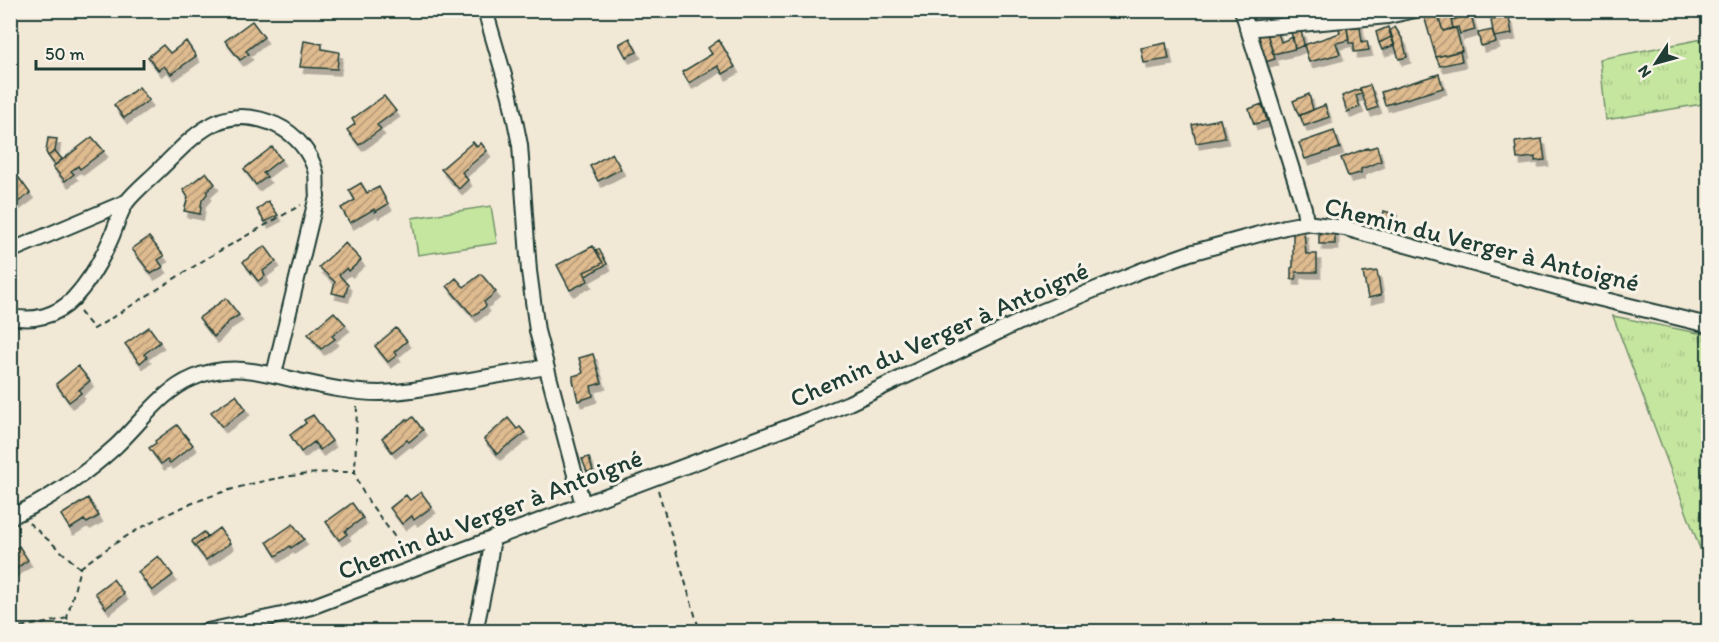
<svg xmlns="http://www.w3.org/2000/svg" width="1719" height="642" font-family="Itim,sans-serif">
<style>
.grass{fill:url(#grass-tufts);stroke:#72926a;stroke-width:1.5}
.pitch{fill:#c5e69f;stroke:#72926a;stroke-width:1.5}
.building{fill:url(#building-hatch);stroke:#1f3d34;stroke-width:1.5;filter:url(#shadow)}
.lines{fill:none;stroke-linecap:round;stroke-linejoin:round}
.minor-casing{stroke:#1f3d34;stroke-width:18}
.path{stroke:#1f3d34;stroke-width:2;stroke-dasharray:6 4.5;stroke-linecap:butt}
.minor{stroke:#f7f3e8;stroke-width:14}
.labels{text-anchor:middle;stroke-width:6;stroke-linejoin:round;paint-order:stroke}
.street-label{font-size:26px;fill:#1f3d34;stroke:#f7f3e8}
</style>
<defs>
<pattern id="grass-tufts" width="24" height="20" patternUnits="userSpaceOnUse" patternTransform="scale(1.5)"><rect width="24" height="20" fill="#c5e69f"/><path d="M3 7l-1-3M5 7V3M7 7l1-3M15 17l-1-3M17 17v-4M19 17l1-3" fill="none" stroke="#a9c68a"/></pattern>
<pattern id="building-hatch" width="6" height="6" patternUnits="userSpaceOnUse" patternTransform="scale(1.5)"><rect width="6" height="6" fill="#dfbb90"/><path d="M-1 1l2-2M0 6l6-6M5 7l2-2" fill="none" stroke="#b49976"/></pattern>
<filter id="shadow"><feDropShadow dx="3.5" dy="6" stdDeviation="0" flood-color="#0004"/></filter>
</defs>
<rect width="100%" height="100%" fill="#f2e8d6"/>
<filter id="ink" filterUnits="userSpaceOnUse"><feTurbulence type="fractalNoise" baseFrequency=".0167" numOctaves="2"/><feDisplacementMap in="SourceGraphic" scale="12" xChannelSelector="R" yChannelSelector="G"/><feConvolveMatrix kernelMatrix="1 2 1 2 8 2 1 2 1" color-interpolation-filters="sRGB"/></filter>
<g filter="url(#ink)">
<path class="grass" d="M1708 38V103L1606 120 1600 59Z
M1613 316 1708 335V570Z"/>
<path class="pitch" d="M491 206 497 243 418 255 412 218Z"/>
<path class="building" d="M1442 10H1449L1453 28 1443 31 1437 12Z
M1437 12 1443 31 1456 28 1462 51 1436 57 1424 16Z
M1471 15 1475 30 1460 34 1458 27 1453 28 1451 20Z
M1509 17 1512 34 1494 37 1491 20Z
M252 21 264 37 246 51 249 54 240 60 225 41Z
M1346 21 1349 40 1336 43 1340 54 1309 62 1304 45 1340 33 1338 23Z
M1346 21H1359L1362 42 1367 41 1369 50 1354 52V43H1349Z
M1388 27 1391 37 1379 43 1376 32Z
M1395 27 1403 40 1407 57 1399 59 1390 30Z
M1277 30 1281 42 1293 37 1295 49 1273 54 1267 33Z
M1301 30 1304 45 1295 49 1291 32Z
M1492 30 1496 42 1481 46 1478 33Z
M1267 33 1275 59 1265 62 1256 35Z
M1391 37 1394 45 1382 50 1379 43Z
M630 38 637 52 626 57 619 44Z
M719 40 735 67 723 74 718 66 689 83 682 72 712 54 708 48Z
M186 41 196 56 171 74 164 66 158 70 148 57 163 45 170 53Z
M304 41 322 44V49L339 52 337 69 300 67Z
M1166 43 1169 59 1144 63 1141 48Z
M1460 51 1462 61 1440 66 1436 57Z
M1439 74 1443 88 1385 105 1381 92Z
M1370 85 1378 107 1368 111 1360 88Z
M139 87 149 100 124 118 114 105Z
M1360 89 1362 94 1356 96 1360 107 1347 112 1342 96Z
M1309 94 1313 110 1299 116 1293 101Z
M384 96 396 111 377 125 381 129 359 145 347 130 355 124 352 119Z
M1262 104 1267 121 1254 124 1249 109Z
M1325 105 1329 117 1304 126 1300 115Z
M1220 119 1225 138 1196 143 1192 125Z
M1334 131 1340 148 1305 159 1299 143Z
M92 137 104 151 80 169 78 166 71 171 74 174 65 181 53 167Z
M48 138 57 139 55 151 48 156 46 152Z
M1542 139 1545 160 1535 161V157L1517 159 1515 142Z
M473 142 477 147 481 143 487 151 462 172 468 180 459 189 441 169Z
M1377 146 1381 161 1361 169V173L1348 176 1341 158 1367 148V149Z
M272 147 281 159 263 173 267 177 256 185 244 169Z
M55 151 62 159 55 165 48 156Z
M612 153 621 169 598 181 590 166Z
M206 172 215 184 207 191V194L202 200 200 214 184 211 188 197 183 190Z
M19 178 30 193 10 208V185Z
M361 183 367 193 379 187 388 204 375 212 374 209 350 223 341 208 355 200 349 190Z
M268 201 278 215 265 222 257 210Z
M1384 211 1397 215 1394 228 1381 225Z
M1293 230 1304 231 1306 254H1317V272H1296V279H1291V268L1293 267Z
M1319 230 1335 232V244H1319Z
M149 237 164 256 158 260 163 267 151 274 132 249Z
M345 243 361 260 349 271 347 268 339 275 348 285 345 296 332 293 335 282 319 267Z
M265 246 276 261 263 271 265 276 258 281 243 262Z
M593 246 603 263 584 272 588 281 570 290 557 265Z
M599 249 607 264 586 276 584 272 603 263 596 250Z
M1377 271 1381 295 1368 298 1363 273Z
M481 274 496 292 484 302 486 306 473 316 447 286 456 278 464 287Z
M226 298 239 315 228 322 214 337 199 318Z
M334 312 346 325 332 336 335 339 321 349 308 334Z
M149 327 160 342 144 354 147 357 140 363 125 344Z
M396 328 407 341 394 352 397 355 388 362 375 346Z
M593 354 602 383 591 386 593 396 578 401 573 380V376L583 373 579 358Z
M78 366 90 381 79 390 81 393 69 402 56 384Z
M236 395 246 409 222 427 211 412Z
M313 415 332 441 320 450 314 442 301 452 290 435 306 423 304 420Z
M413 417 423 430 409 442 407 440 392 452 382 438 407 419 408 421Z
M508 418 517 429 520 427 525 433 510 445 509 444 497 454 484 439Z
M177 425 193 445 170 463 167 460 161 464 149 448 156 443 155 441Z
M589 457 593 471 587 472 582 459Z
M421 492 432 507 414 520 412 516 402 524 390 508 406 495 410 500Z
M88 498 99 516 87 523 84 520 70 529 61 515Z
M352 503 363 518 345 531 347 534 339 540 326 522Z
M293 524 304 539 291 548 290 546 276 556 267 542Z
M219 528 230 543 206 560 195 546Z
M204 532 208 537 195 546 192 542 193 540Z
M10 544 15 549 19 546 28 560 10 573Z
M158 556 173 575 152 591 138 572Z
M113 579 124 594 106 608 95 593Z"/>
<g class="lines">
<defs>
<path id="minor" d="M485 10 510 96 520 145 529 271 537 331 583 505
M1242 10 1304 208 1306 223
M1247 29 1388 16 1415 10
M10 251 126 202
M10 316C32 323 58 315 73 299 89 282 103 257 112 236 116 226 120 212 126 203 134 192 149 180 159 170 195 135 221 101 276 125 296 134 311 153 316 173 317 180 316 189 317 196L274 374
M10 517C49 500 84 475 115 447 140 424 161 391 193 378 229 362 263 372 299 381 326 387 352 393 380 393 404 392 428 388 452 383 483 378 514 373 546 367
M203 632 282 615 311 607 810 419 849 403 1038 313 1140 271 1190 253 1285 227 1306 223 1345 228 1585 295 1708 325
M475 632 486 580 493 538"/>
</defs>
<use href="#minor" class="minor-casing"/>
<path class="path" d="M80 312 94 329 209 257 301 205
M357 406 355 472 360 487 369 502 408 555
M658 490 700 632
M29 523 80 568 67 618 76 632
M80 568C158 508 255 470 355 472
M10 628 46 623 67 618"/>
<use href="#minor" class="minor"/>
</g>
</g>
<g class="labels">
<g class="street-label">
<text transform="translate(1482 244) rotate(14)" y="9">Chemin du Verger à Antoigné</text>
<text transform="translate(939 334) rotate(-24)" y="9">Chemin du Verger à Antoigné</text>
<text transform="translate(490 514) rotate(-21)" y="9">Chemin du Verger à Antoigné</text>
</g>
</g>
<rect width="1719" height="642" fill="none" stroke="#f7f3e8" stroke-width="36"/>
<rect x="18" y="18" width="1683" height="606" fill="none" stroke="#1f3d34" stroke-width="2" filter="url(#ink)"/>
<g transform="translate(1656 63) rotate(234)" stroke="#f7f3e8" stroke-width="4.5" paint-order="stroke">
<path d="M0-4.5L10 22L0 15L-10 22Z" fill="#1f3d34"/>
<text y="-9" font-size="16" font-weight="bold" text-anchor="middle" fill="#1f3d34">N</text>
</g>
<path d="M36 60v9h108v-9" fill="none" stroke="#1f3d34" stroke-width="3"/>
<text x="45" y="60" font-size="18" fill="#1f3d34" stroke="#f7f3e8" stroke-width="4.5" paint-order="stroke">50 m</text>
</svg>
